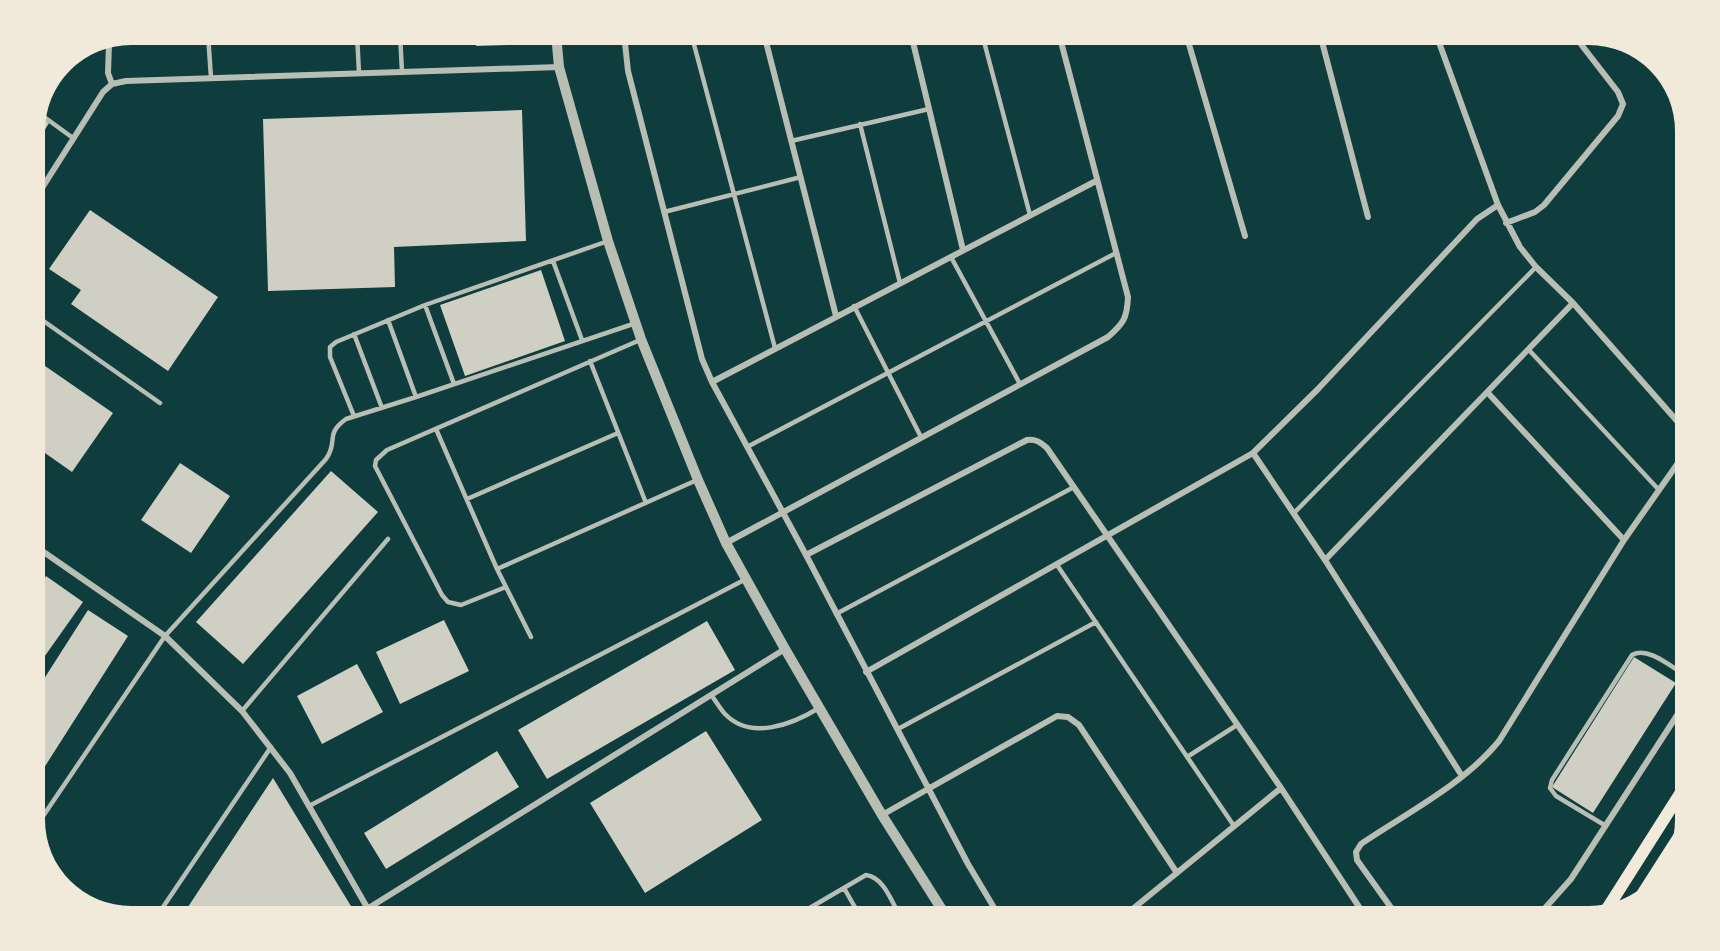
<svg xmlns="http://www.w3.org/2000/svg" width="1720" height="951" font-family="'Fira Sans',sans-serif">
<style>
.building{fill:#cfcfc3}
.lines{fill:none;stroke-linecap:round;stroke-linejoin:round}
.service{stroke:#b8beb3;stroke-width:4.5}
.minor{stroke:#b8beb3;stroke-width:6}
.tertiary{stroke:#b8beb3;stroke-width:10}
.secondary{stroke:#f1e9da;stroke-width:12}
</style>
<rect width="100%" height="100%" fill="#0f3d3e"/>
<path class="building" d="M212 34H259V40L212 42Z
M476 34H508V45L476 46Z
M522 110 526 241 394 247 395 287 268 291 263 119Z
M39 116 49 123 35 146V125Z
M90 210 218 297 168 371 71 304 81 290 49 269Z
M541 270 565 341 465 376 440 305Z
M35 359 113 413 72 472 35 446Z
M180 463 230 496 191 553 141 520Z
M331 471 378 512 243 664 196 622Z
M46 576 83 602 35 670V592Z
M88 610 128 636 35 782V693Z
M444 620 469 671 400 704 376 652Z
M707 621 735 670 547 779 518 730Z
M1634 657 1676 683 1593 813 1552 787Z
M357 664 383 712 322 744 297 696Z
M706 731 762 820 645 893 590 803Z
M497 751 519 787 386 869 364 833Z
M273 778 357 916H182Z"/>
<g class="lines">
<path class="service" d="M208 34 211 78
M357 34 359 73
M400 34 402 72
M982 34 1030 215
M692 37 775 348
M40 114 73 138
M860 124 900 283
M791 141 929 109
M664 212 801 177
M951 257 1020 384
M553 261 582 340
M425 305 454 384
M854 306 921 437
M35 315 160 403
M388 320 416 397
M354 334 382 408
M1529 350 1659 490
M590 361 646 503
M354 416 330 357V347L336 342 425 305 608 241
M436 429 497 569 531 637
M747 447 1116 253
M467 499 618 433
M1294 513 1536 267
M1057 565 1234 826
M497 569 697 480
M506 587 461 605 448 602 442 595 375 466 376 460 387 450 640 340
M836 614 1074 487
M711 695C716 701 720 709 725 714 751 741 793 724 819 708
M242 711 388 539
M898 729 1096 622
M1187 757 1237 725
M309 806 746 579
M1606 826 1556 796 1550 788 1552 780 1632 655C1648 646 1671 667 1685 675
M35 828 165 636 326 459C339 441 324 435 346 419L416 397 636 323
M844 888 860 916
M157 916 271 747
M796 916 866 875C884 877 892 903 900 916"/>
<path class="minor" d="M624 34 628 71 702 359 712 382 806 555 968 864 999 916
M764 34 836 316
M911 34 963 250
M1186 34 1245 236
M1320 34 1368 217
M1436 34 1498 205 1520 247 1536 267 1573 303 1685 430
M625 40 735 34
M109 44 108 73 112 84
M35 199 103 92 112 84 126 81 559 67
M1506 223 1535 212 1544 205 1618 116 1623 104 1618 92 1573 34
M712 382 1096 181
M1624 540 1685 453
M726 543 1108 337C1124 323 1127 318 1128 297L1059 34
M35 546 165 636 242 711 290 773 372 916
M806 555 1027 440C1036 439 1040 442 1047 448L1281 788 1365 916
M1325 560 1573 303
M866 672 1253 453
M1462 776 1325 560 1253 453 1318 389 1477 219 1498 205
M882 815 1057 716 1068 717 1079 725 1177 873
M367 909 785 649
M1124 916 1281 788
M1397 916 1357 860 1356 852 1361 844C1407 813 1464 784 1499 741L1624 540 1488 393
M1538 916 1571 879 1685 703"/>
<path class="tertiary" d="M556 34 559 67 608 241 641 339 698 480 726 543 785 649 882 815 946 916"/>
<path class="secondary" d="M1636 904 1682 832
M1605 912 1685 786"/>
</g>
<path d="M0 0H1720V951H0ZM131 45H1589A86 86 0 0 1 1675 131V820A86 86 0 0 1 1589 906H131A86 86 0 0 1 45 820V131A86 86 0 0 1 131 45Z" fill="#f1e9da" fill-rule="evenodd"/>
</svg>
